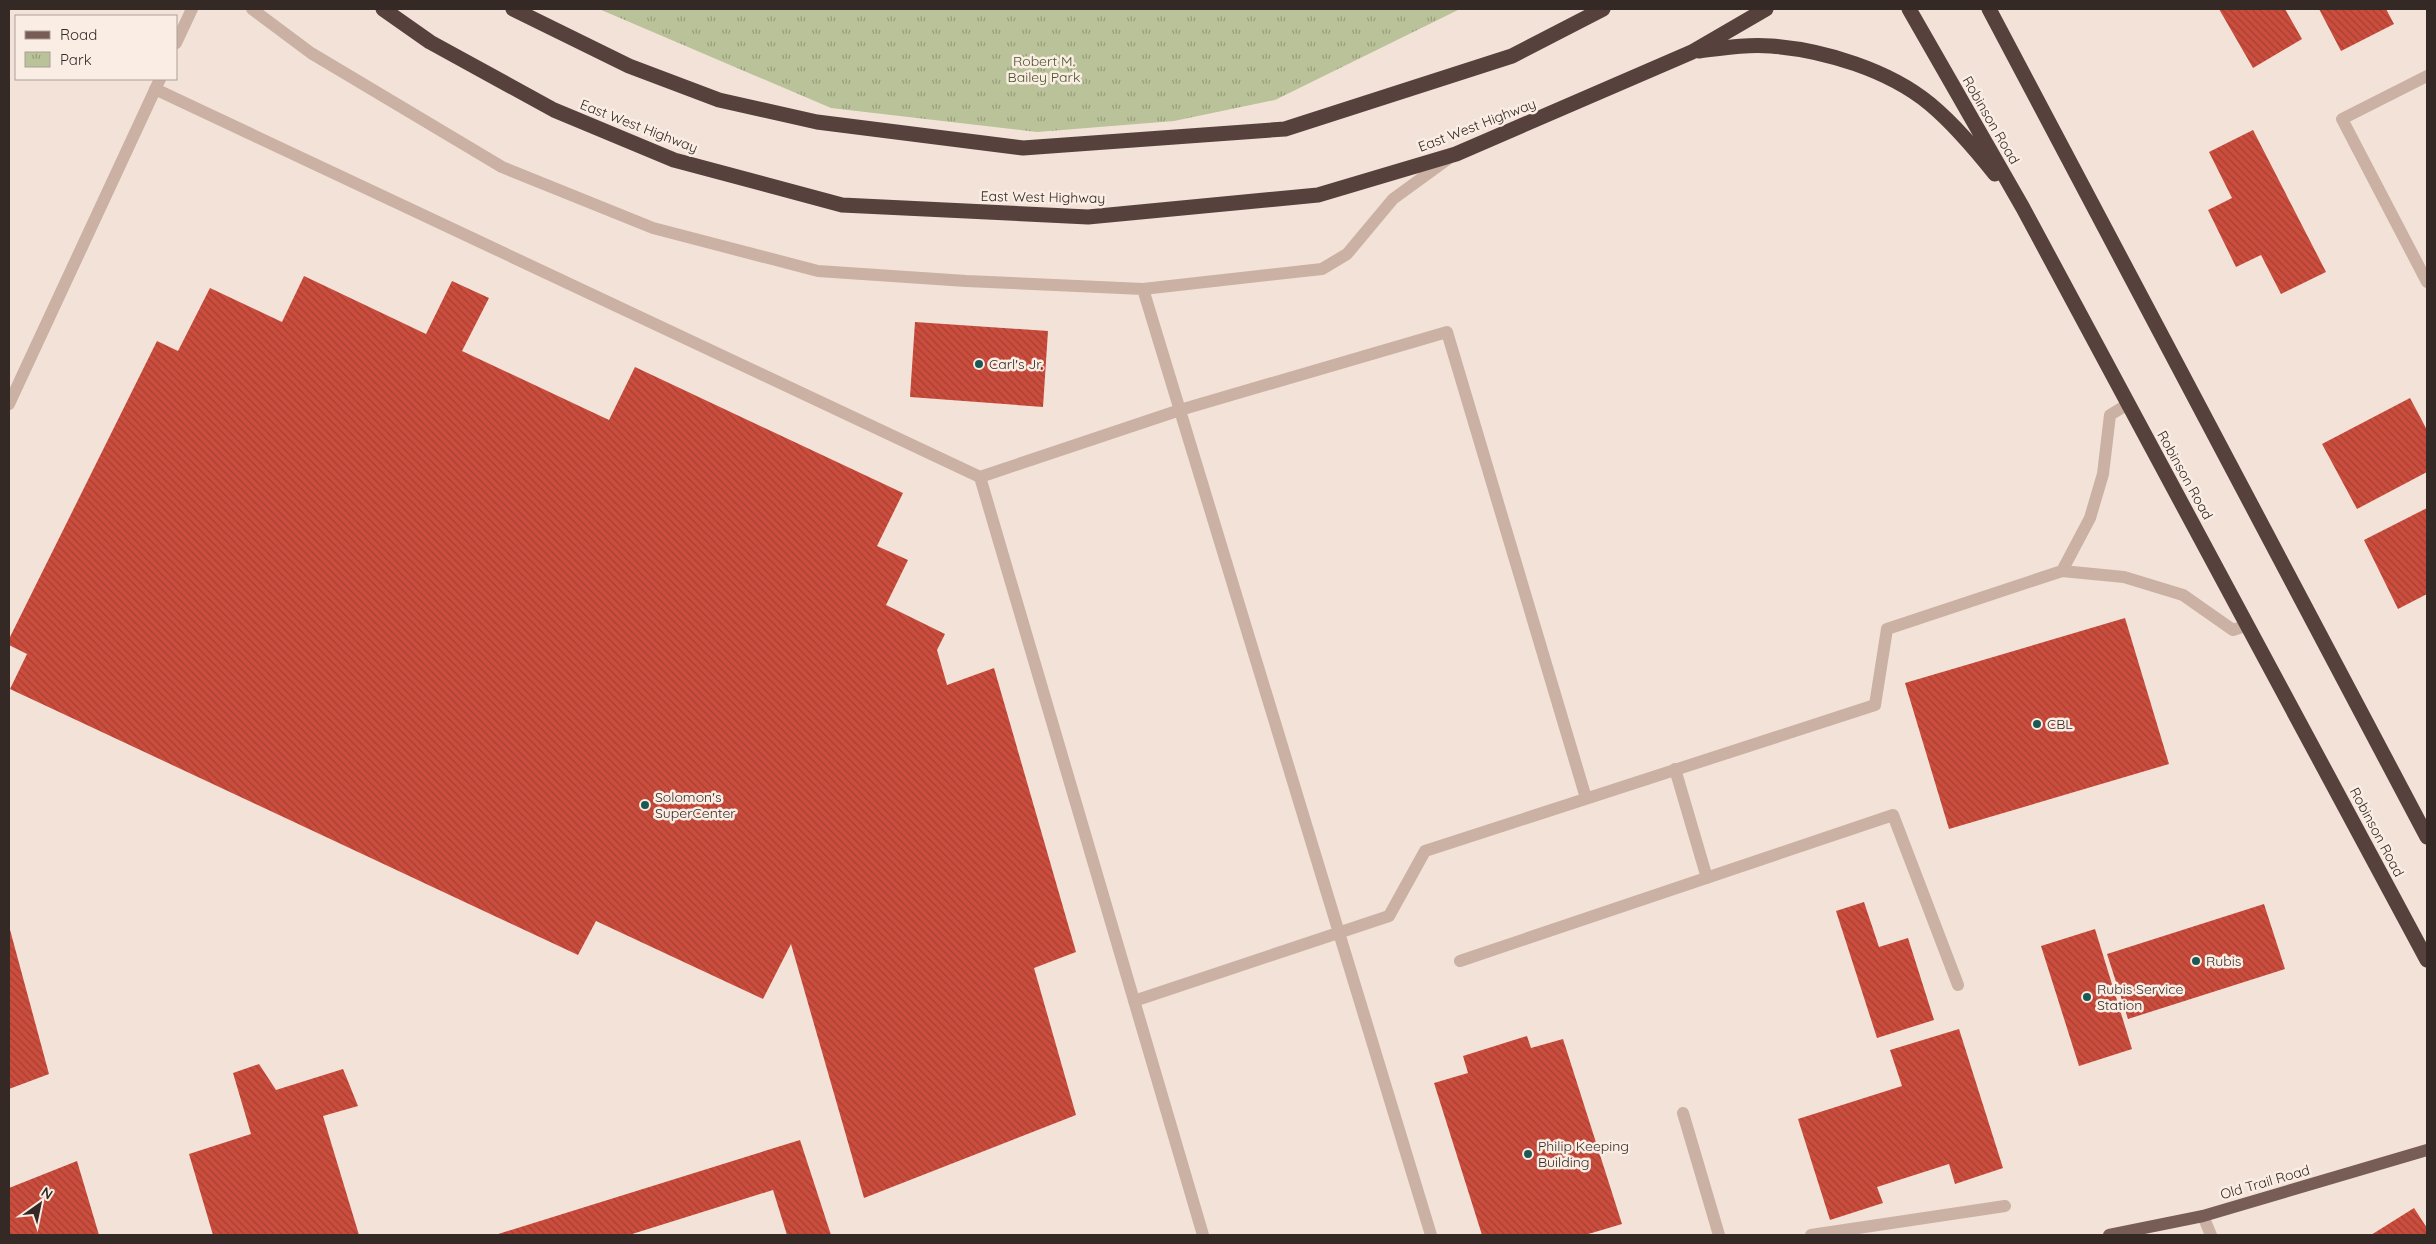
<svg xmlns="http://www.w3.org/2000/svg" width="2436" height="1244" font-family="Quicksand,sans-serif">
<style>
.park{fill:url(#park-tufts)}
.building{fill:url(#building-back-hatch)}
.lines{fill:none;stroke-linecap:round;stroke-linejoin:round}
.minor{stroke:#cbb0a4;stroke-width:12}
.major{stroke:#785d56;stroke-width:12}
.highway{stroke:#57413c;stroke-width:15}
.poi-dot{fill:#1a5955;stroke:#faede4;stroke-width:2}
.labels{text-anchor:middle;stroke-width:5;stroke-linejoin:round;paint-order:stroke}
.park-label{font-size:14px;fill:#4a5529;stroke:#faede4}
.street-label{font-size:14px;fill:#352926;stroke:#faede4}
.poi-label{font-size:14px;fill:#352926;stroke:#faede4;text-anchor:start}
</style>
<defs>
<pattern id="park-tufts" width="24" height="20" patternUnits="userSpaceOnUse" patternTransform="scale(1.25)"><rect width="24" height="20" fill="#b9c298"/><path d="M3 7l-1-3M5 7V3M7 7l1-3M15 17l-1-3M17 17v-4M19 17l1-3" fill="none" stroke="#979e7c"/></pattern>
<pattern id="building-back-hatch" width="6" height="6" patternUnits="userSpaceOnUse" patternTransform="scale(1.25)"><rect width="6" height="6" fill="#cb4d3d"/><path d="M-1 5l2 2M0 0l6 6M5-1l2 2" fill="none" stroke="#a64033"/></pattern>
</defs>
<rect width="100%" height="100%" fill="#f2e2d8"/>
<path class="park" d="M599 9H1460L1275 100 1174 121 1037 132 831 108Z"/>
<path class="building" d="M2219 9H2285L2302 39 2253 68Z
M2319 9H2386L2394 24 2341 51Z
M2253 130 2326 272 2281 294 2261 255 2236 267 2208 210 2232 198 2209 152Z
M304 276 426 334 452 281 489 298 462 351 609 420 635 367 903 493 877 546 908 560 886 605 945 634 937 650 947 685 994 668 1076 952 1034 968 1076 1115 864 1198 791 944 763 999 596 921 578 955 10 689 27 654 9 645V639L157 341 178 351 210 288 282 322Z
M915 322 1048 331 1043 407 910 397Z
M2410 398 2427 430V472L2357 509 2322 444Z
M2427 508V594L2398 609 2364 540Z
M2125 618 2169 764 1949 829 1905 683Z
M1864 902 1879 947 1908 938 1934 1020 1877 1038 1836 911Z
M2264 904 2285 969 2128 1019 2107 954Z
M9 926 49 1074 9 1089Z
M2095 929 2132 1049 2079 1066 2041 946Z
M1959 1029 2003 1168 1955 1184 1949 1164 1877 1187 1883 1203 1830 1220 1798 1119 1902 1086 1890 1050Z
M1527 1036 1531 1048 1563 1039 1622 1224 1585 1235H1482L1434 1083 1468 1073 1463 1056Z
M259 1064 276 1090 343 1069 358 1106 323 1116 359 1235H213L189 1154 251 1134 233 1073Z
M800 1140 831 1235H787L773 1190 629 1235H495Z
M77 1161 99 1235H9V1188Z
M2414 1208 2427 1228V1235H2371Z"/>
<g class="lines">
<path class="minor" d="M252 9 311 53 502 167 653 228 818 271 966 281 1143 289 1322 269 1347 254 1393 199 1448 159
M176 43 192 9
M2427 76 2342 119 2427 282
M155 89 980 477 1180 410 1447 332 1586 798
M1143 289 1431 1235
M9 404 160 79
M980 477 1203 1235
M2062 571 2090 518 2103 474 2110 415 2128 404
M1675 769 1707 878
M1460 961 1893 815 1958 985
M1134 1001 1389 916 1425 851 1875 705 1887 629 2062 571 2124 577 2183 595 2233 630 2248 625
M1683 1113 1719 1235
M2203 1216 2211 1235
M1811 1235 2005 1206"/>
<path class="major" d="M2109 1235 2203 1216 2427 1150"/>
<path class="highway" d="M383 9 430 42 554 110 674 160 842 205 1088 217 1318 195 1456 154 1692 52 1766 9
M513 9 629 66 719 100 817 122 1023 148 1285 129 1512 56 1603 9
M1909 9 2023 208 2427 960
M1989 9 2427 837
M1699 51C1723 48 1747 44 1771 46 1824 50 1889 70 1930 104 1955 125 1975 149 1995 174"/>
</g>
<g class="poi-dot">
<circle cx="979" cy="364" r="5"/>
<circle cx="2037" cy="724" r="5"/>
<circle cx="645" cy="805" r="5"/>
<circle cx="2196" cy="961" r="5"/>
<circle cx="2087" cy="997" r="5"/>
<circle cx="1528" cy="1154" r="5"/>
</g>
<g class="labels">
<g class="park-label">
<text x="1044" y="66">Robert M.<tspan x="1044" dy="16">Bailey Park</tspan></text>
</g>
<g class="street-label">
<text transform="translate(1991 120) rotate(60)" y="5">Robinson Road</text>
<text transform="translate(1477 125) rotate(-21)" y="5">East West Highway</text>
<text transform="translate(639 126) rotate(21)" y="5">East West Highway</text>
<text transform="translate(1043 197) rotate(1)" y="5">East West Highway</text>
<text transform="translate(2185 475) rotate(61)" y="5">Robinson Road</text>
<text transform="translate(2377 832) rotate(62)" y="5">Robinson Road</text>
<text transform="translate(2265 1182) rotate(-16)" y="5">Old Trail Road</text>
</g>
<g class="poi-label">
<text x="989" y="369">Carl's Jr.</text>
<text x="2047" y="729">CBL</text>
<text x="655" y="802">Solomon's<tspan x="655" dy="16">SuperCenter</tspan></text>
<text x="2206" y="966">Rubis</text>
<text x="2097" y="994">Rubis Service<tspan x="2097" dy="16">Station</tspan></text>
<text x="1538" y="1151">Philip Keeping<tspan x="1538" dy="16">Building</tspan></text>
</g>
</g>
<rect width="2436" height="1244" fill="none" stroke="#352926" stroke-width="20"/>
<rect x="15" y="15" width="162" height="65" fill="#faede4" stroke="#ab9f98"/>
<rect x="25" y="31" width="25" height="8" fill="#785d56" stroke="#ab9f98"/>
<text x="60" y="40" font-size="15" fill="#352926">Road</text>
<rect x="25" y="52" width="25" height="15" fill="url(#park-tufts)" stroke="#ab9f98"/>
<text x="60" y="65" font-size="15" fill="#352926">Park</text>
<g transform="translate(40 1204) rotate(33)" stroke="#faede4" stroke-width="4" paint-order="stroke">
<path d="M0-4L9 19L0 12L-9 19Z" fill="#352926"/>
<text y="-8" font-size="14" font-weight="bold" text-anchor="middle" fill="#352926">N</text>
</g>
</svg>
